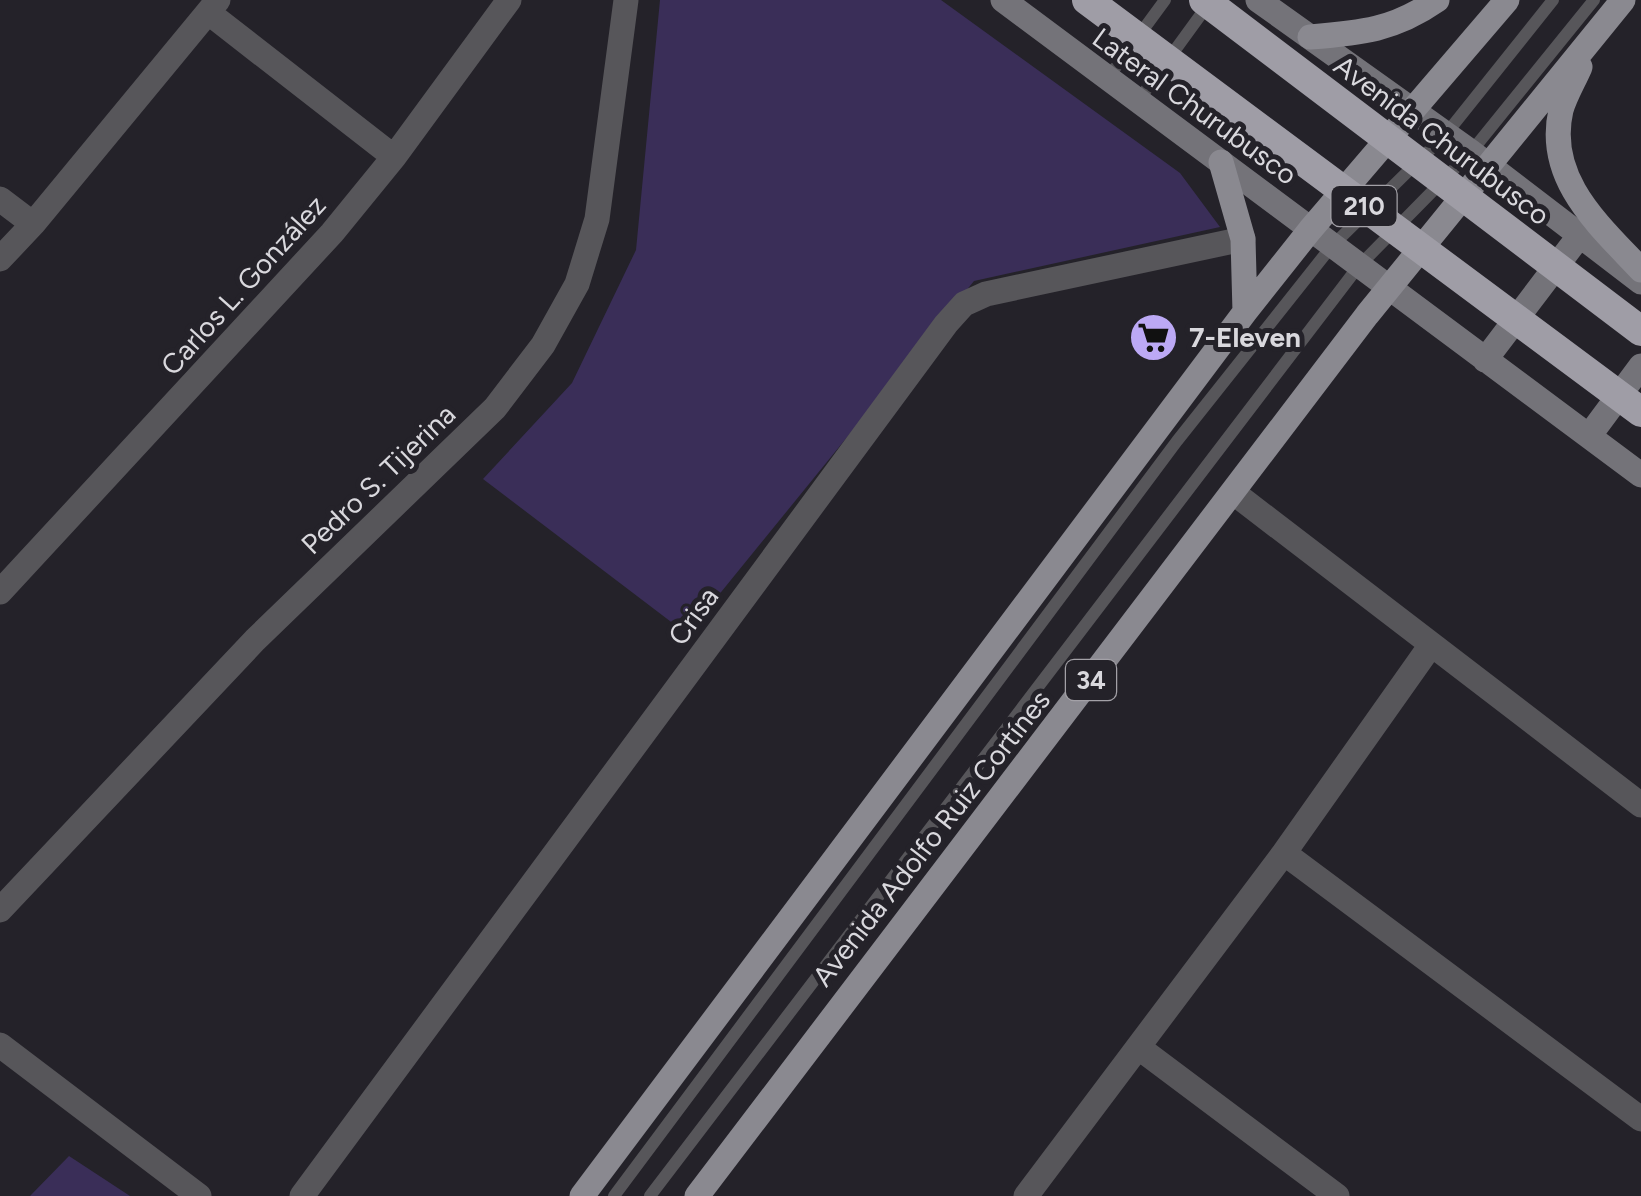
<svg xmlns="http://www.w3.org/2000/svg" width="1641" height="1196" font-family="Figtree,sans-serif">
<style>
.green{fill:#3a2e58}
.lines{fill:none;stroke-linecap:round;stroke-linejoin:round}
.lane{stroke:#57565a;stroke-width:12}
.street{stroke:#57565a;stroke-width:25}
.secondary{stroke:#747379;stroke-width:25}
.primary{stroke:#8a8990;stroke-width:25}
.highway{stroke:#9f9da6;stroke-width:30}
.labels{text-anchor:middle;stroke-width:10;stroke-linejoin:round;paint-order:stroke}
.shield{fill:#242229;stroke:#a3a1a7;stroke-width:2.5}
.shield-label{font-size:25px;font-weight:bold;fill:#d9d8dd}
.street-label{font-size:28px;fill:#d9d8dd;stroke:#242229}
.poi-label{font-size:28px;font-weight:bold;fill:#d9d8dd;stroke:#242229;text-anchor:start}
</style>
<rect width="100%" height="100%" fill="#242229"/>
<path class="green" d="M660 0H941L1180 173 1220 227 974 281 687 634 483 479 572 383 636 250Z
M69 1156 130 1196H30Z"/>
<g class="lines">
<path class="lane" d="M1107 79 1165 0
M1138 101 1210 2
M614 1196 1177 441 1331 247 1446 134 1553 0
M650 1196 1358 267 1471 152 1594 0"/>
<path class="street" d="M209 13 394 157
M0 199 33 224
M0 259 33 224 218 0
M1234 493 1641 805
M0 592 332 233 394 157 509 0
M1284 853 1641 1119
M0 910 255 640 495 408 543 345 577 284 597 219 626 0
M0 1045 199 1196
M1138 1047 1337 1196
M302 1196 946 324 964 304 986 294 1243 239
M1026 1196 1284 853 1431 645"/>
<path class="secondary" d="M1003 0 1641 475
M1258 0 1471 152 1641 282
M1485 360 1580 235
M1589 436 1641 366"/>
<path class="primary" d="M1310 37C1361 33 1394 30 1437 0
M1580 67C1574 81 1565 96 1561 110 1545 179 1599 225 1641 270
M1221 162 1243 239 1245 312
M582 1196 1245 312 1310 230 1507 0
M697 1196 1367 315 1623 0"/>
<path class="highway" d="M1087 0 1641 412
M1204 0 1641 331"/>
</g>
<defs>
<symbol id="supermarket-disc" viewBox="-11 -11 22 22"><circle r="9.5" fill="#bca9f5" stroke="#242229"/><path d="M-6-5.5h2.5l.6 2H6L4.5 2H-2.5L-4.4-4H-6ZM-1.5 3.2a1.3 1.3 0 1 0 .1 0ZM3 3.2a1.3 1.3 0 1 0 .1 0Z" fill="#111"/></symbol>
</defs>
<g fill-rule="evenodd">
<use href="#supermarket-disc" x="1126" y="310" width="55" height="55"/>
</g>
<g class="labels">
<g class="shield">
<rect x="1331.5" y="186" width="65" height="40" rx="8"/>
<rect x="1066" y="660" width="50" height="40" rx="8"/>
</g>
<g class="shield-label">
<text x="1364" y="215">210</text>
<text x="1091" y="689">34</text>
</g>
<g class="street-label">
<text transform="translate(1195 106) rotate(36)" y="10">Lateral Churubusco</text>
<text transform="translate(1442 140) rotate(37)" y="10">Avenida Churubusco</text>
<text transform="translate(243 285) rotate(-48)" y="10">Carlos L. González</text>
<text transform="translate(378 479) rotate(-44)" y="10">Pedro S. Tijerina</text>
<text transform="translate(693 616) rotate(-54)" y="10">Crisa</text>
<text transform="translate(931 838) rotate(-52)" y="10">Avenida Adolfo Ruiz Cortínes</text>
</g>
<g class="poi-label">
<text x="1189" y="347">7-Eleven</text>
</g>
</g>
</svg>
